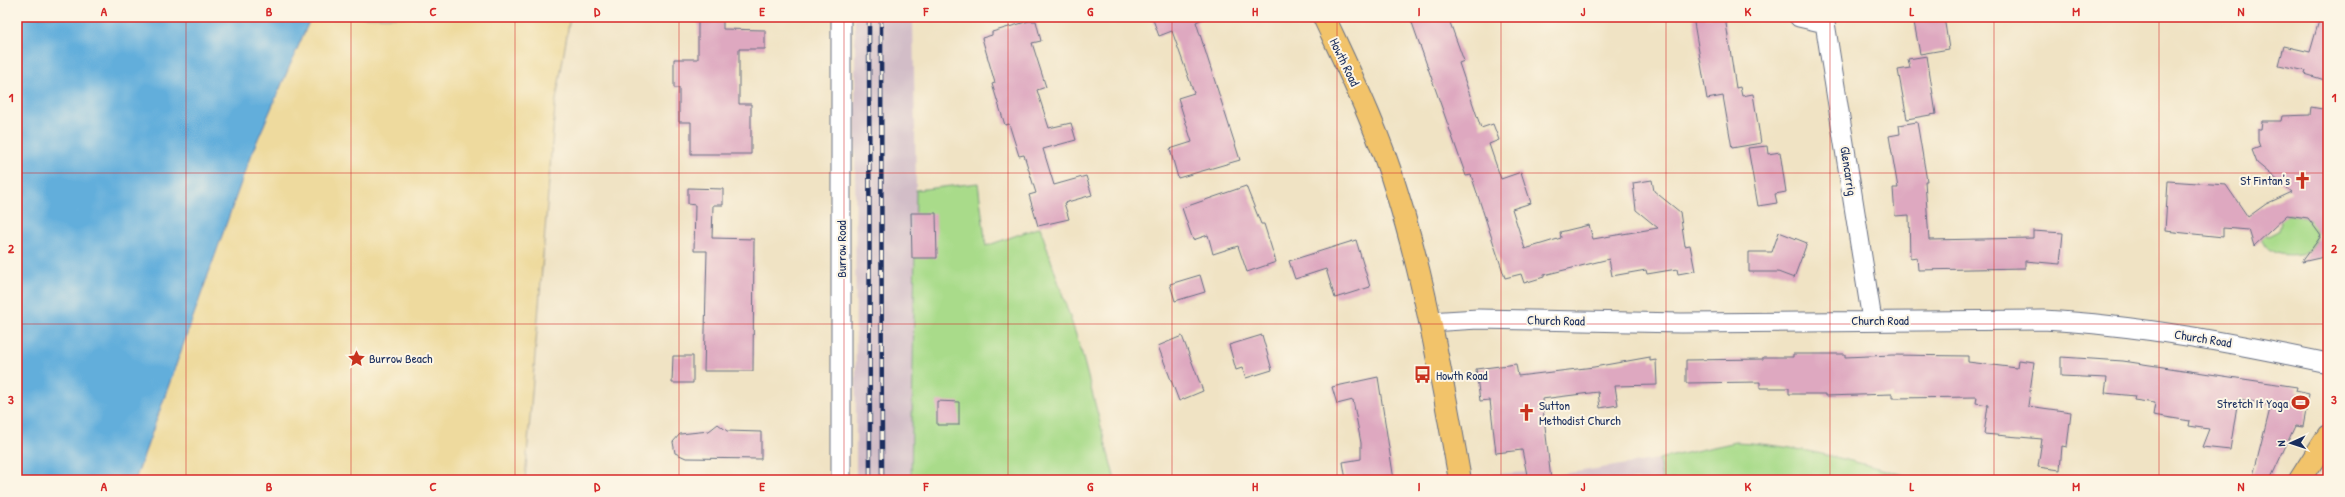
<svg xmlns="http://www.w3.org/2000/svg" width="2345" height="497" font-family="'Patrick Hand',sans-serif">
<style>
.industrial{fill:#d2bdc7}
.green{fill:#a9db8a;stroke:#628574}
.sand{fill:#eeda9e;stroke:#84847e}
.water{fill:#62aedb;stroke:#3e6e9c}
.building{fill:#dea8c0}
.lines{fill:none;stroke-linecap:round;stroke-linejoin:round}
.minor-casing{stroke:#666e82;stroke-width:21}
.major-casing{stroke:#666e82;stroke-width:24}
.minor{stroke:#fff;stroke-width:19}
.major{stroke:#f2c36a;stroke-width:22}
.rail-casing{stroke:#1b2f5e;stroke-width:4.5}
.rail{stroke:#fcf5e5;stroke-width:3;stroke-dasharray:9;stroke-linecap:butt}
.grid{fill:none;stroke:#d62828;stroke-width:1;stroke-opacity:0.55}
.labels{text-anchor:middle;stroke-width:4;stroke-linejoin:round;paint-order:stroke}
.street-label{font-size:13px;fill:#1b2f5e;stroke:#fcf5e5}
.poi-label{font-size:13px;fill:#1b2f5e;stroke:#fcf5e5;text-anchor:start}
.neatline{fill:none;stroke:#d62828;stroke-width:1.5}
.grid-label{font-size:13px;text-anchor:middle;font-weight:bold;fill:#d62828}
</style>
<rect width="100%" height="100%" fill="#fcf5e5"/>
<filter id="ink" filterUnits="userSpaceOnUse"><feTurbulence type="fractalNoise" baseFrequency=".025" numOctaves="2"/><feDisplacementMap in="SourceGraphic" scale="8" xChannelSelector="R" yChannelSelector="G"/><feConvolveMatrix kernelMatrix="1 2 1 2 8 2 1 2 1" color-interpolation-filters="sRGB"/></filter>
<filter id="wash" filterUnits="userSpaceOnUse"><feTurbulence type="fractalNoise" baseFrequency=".012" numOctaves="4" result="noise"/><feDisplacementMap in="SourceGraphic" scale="16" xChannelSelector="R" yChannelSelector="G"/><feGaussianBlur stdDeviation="0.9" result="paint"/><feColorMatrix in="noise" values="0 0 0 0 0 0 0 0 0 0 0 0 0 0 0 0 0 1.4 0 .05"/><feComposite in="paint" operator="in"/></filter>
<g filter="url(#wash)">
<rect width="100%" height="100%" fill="#f0e3c4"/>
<path class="industrial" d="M855 17H913L916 190 911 480H856Z
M1659 459 1662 480H1479L1478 475 1549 471 1550 476Z"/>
<path class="green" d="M978 183 986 246 1040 227 1081 350 1115 480H911L916 190Z
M2286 215C2292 216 2302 216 2308 219 2322 226 2318 246 2306 253 2289 256 2268 258 2261 237L2265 234 2269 236 2279 231 2281 222 2279 219Z
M1736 442C1800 445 1860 463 1921 480H1662L1659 459Z"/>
<path class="sand" d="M311 17H570L555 106 525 480H135L250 157Z"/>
<path class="water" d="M17 17H311L250 157 135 480H17Z"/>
<g id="blocks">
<path class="building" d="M698 17H723V29L765 30V49H739V104H751V154H691V122H679V88H674V59H698Z
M1152 17H1206L1196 22 1240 160 1178 178 1170 149 1192 142 1178 98 1194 93 1172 31 1159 36Z
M1410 17H1448L1464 61 1459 63 1481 128 1493 124 1499 140 1489 144 1501 179 1521 172 1531 203 1512 209 1525 249 1561 238 1560 232 1589 225 1593 239 1658 228 1636 210 1633 183 1652 180 1654 191 1680 212 1685 246 1690 245 1695 271 1678 274 1677 269 1647 274 1646 270 1612 276 1609 259 1544 275V277L1524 283 1521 274 1505 278 1471 175 1466 176Z
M1693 17H1725L1736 88 1740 87 1742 96 1753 94 1761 143 1732 148 1723 96 1707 99Z
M1913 17H1944L1949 49 1920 54Z
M2320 17H2328V81L2305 74 2306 71 2279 65 2284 46 2310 52Z
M1029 21H1036L1041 41 1032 43 1046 87 1037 90 1049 128 1071 123 1076 140 1043 149 1054 185 1086 176 1092 195 1064 203 1069 219 1038 226 1029 195 1036 193 1024 155 1019 156 1009 124 1005 125 992 84 995 83 982 38 992 35V32Z
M1927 56 1936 114 1907 119 1898 70 1910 68 1908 59Z
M2311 107 2328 110V256L2302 262 2321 236 2308 218 2287 215 2254 246 2249 230 2223 228V237L2165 231 2168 181 2226 185 2248 217 2266 204 2292 192 2257 163 2252 150 2260 147 2258 141V129H2261L2262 121H2281L2282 116 2310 115Z
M1917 122 1927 181H1925L1929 240 2033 238V231L2063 233 2060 264 2025 261V268L1918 270 1917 257 1910 258 1909 215 1895 216 1893 188H1898L1889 136 1900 134 1899 125Z
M1767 146 1768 154 1780 152 1786 192 1775 194 1777 203 1758 206 1748 148Z
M1246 186 1261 224H1264L1276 262 1247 272 1238 246 1213 254 1208 235 1193 240 1182 208Z
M688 188 723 189V205H713L712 238 754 239 753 371H704L707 251H694L695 205 688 204Z
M911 213H936L937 258H912Z
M1779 232 1807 243 1794 278 1778 272H1749V252H1772Z
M1356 240 1370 287 1335 298 1326 269 1295 279 1289 261Z
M1200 275 1205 292 1175 301 1170 284Z
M1262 335 1272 370 1246 378 1242 368 1236 370 1229 345Z
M1182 336 1203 391 1179 401 1158 346Z
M1793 354H1845V357L1892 355 1968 356V362L2017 368 2018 360 2034 362 2028 406 2071 412 2067 447 2062 446 2060 470 2038 467 2042 439 1984 434 1988 405 1976 403 1977 397 1892 398V394L1825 396V394H1789V388H1760V382L1686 383V360L1763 359V357H1793Z
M673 356H693V383H672Z
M1650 357V361L1656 360 1657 385 1615 386 1618 405 1600 408 1598 392 1542 399 1551 480H1528L1522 450 1496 453 1490 400 1480 401 1476 369 1516 364 1518 376 1594 367Z
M2061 357 2123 361 2297 387 2296 391 2309 394 2303 427 2295 426 2270 480H2252L2271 405 2238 399 2230 450 2202 447 2209 429 2189 426 2190 421 2153 415 2155 403 2134 400 2135 396 2105 393 2107 378 2061 376Z
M1378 377 1394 480H1346L1343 462 1361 459V443L1353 400 1337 404 1332 387Z
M937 401 959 402V425H937Z
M718 424 727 431 761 432V459L686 458 675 453 673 442 680 434 709 431Z"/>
</g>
</g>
<g filter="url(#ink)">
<use href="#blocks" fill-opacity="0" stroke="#666e82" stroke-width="1"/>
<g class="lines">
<defs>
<path id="minor" d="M841 17V480
M1799 17 1825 23 1872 320
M1429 322 1478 319 1681 323 2043 320C2139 325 2233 343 2328 363"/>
<path id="major" d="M1324 17C1351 75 1379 132 1397 193 1426 286 1443 384 1460 480
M2300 480 2328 436"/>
</defs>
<use href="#minor" class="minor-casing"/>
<use href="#major" class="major-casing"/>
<use href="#minor" class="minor"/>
<use href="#major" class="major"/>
<defs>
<path id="rail" d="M869 17 870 480
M881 17 882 480"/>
</defs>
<use href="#rail" class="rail-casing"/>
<use href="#rail" class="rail"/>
</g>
</g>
<path class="grid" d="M186 17V480M351 17V480M515 17V480M679 17V480M844 17V480M1008 17V480M1172 17V480M1337 17V480M1501 17V480M1666 17V480M1830 17V480M1994 17V480M2159 17V480M17 173H2328M17 324H2328"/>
<defs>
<symbol id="church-bare" viewBox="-9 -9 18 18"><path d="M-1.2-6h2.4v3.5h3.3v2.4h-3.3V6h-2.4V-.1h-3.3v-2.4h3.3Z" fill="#c8321e" stroke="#fcf5e5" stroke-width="2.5" paint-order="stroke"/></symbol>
<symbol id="sight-bare" viewBox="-9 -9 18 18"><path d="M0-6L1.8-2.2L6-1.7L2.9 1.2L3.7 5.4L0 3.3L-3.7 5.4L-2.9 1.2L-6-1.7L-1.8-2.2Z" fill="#c8321e" stroke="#fcf5e5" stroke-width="2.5" paint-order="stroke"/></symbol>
<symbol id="bus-bare" viewBox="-9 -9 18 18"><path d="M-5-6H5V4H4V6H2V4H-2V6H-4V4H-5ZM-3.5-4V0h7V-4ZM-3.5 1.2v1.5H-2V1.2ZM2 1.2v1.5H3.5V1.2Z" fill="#c8321e" stroke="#fcf5e5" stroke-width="2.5" paint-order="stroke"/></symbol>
<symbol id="stadium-bare" viewBox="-9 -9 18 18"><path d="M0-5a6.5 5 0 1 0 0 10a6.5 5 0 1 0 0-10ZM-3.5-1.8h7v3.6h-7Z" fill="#c8321e" stroke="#fcf5e5" stroke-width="2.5" paint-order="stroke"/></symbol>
</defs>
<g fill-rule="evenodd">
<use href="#church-bare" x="2290" y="168" width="25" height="25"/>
<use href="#sight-bare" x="344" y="346" width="25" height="25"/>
<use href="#bus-bare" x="1410" y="362" width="25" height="25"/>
<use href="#stadium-bare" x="2288" y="390" width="25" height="25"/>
<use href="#church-bare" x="1514" y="400" width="25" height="25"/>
</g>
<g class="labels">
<g class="street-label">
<text transform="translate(1345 62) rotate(64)" y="5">Howth Road</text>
<text transform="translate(1849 171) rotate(81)" y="5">Glencarrig</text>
<text transform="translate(841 249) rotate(-90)" y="5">Burrow Road</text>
<text transform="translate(1556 320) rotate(1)" y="5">Church Road</text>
<text x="1880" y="325">Church Road</text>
<text transform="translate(2203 338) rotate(9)" y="5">Church Road</text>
</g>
<g class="poi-label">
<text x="2290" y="185" text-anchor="end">St Fintan's</text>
<text x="369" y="363">Burrow Beach</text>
<text x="1436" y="380">Howth Road</text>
<text x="2288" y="408" text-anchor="end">Stretch It Yoga</text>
<text x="1539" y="410">Sutton<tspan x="1539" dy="15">Methodist Church</tspan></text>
</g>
</g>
<rect width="2345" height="497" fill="none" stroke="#fcf5e5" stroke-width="44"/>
<g transform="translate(2291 443) rotate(267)" stroke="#fcf5e5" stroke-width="3" paint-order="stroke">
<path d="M0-3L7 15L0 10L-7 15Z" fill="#1b2f5e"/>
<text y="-6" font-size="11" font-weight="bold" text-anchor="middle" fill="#1b2f5e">N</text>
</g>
<rect x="22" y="22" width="2301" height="453" class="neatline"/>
<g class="grid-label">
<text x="104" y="16">A</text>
<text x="269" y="16">B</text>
<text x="433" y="16">C</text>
<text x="597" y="16">D</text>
<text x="762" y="16">E</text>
<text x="926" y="16">F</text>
<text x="1090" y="16">G</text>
<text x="1255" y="16">H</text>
<text x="1419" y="16">I</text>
<text x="1583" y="16">J</text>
<text x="1748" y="16">K</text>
<text x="1912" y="16">L</text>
<text x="2076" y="16">M</text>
<text x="2241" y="16">N</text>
<text x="11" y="102">1</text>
<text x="2334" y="102">1</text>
<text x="11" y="253">2</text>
<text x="2334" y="253">2</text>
<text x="11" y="404">3</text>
<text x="2334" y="404">3</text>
<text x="104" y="491">A</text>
<text x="269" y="491">B</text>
<text x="433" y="491">C</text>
<text x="597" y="491">D</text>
<text x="762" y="491">E</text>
<text x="926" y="491">F</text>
<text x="1090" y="491">G</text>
<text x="1255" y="491">H</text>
<text x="1419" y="491">I</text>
<text x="1583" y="491">J</text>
<text x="1748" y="491">K</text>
<text x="1912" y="491">L</text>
<text x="2076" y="491">M</text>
<text x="2241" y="491">N</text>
</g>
</svg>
